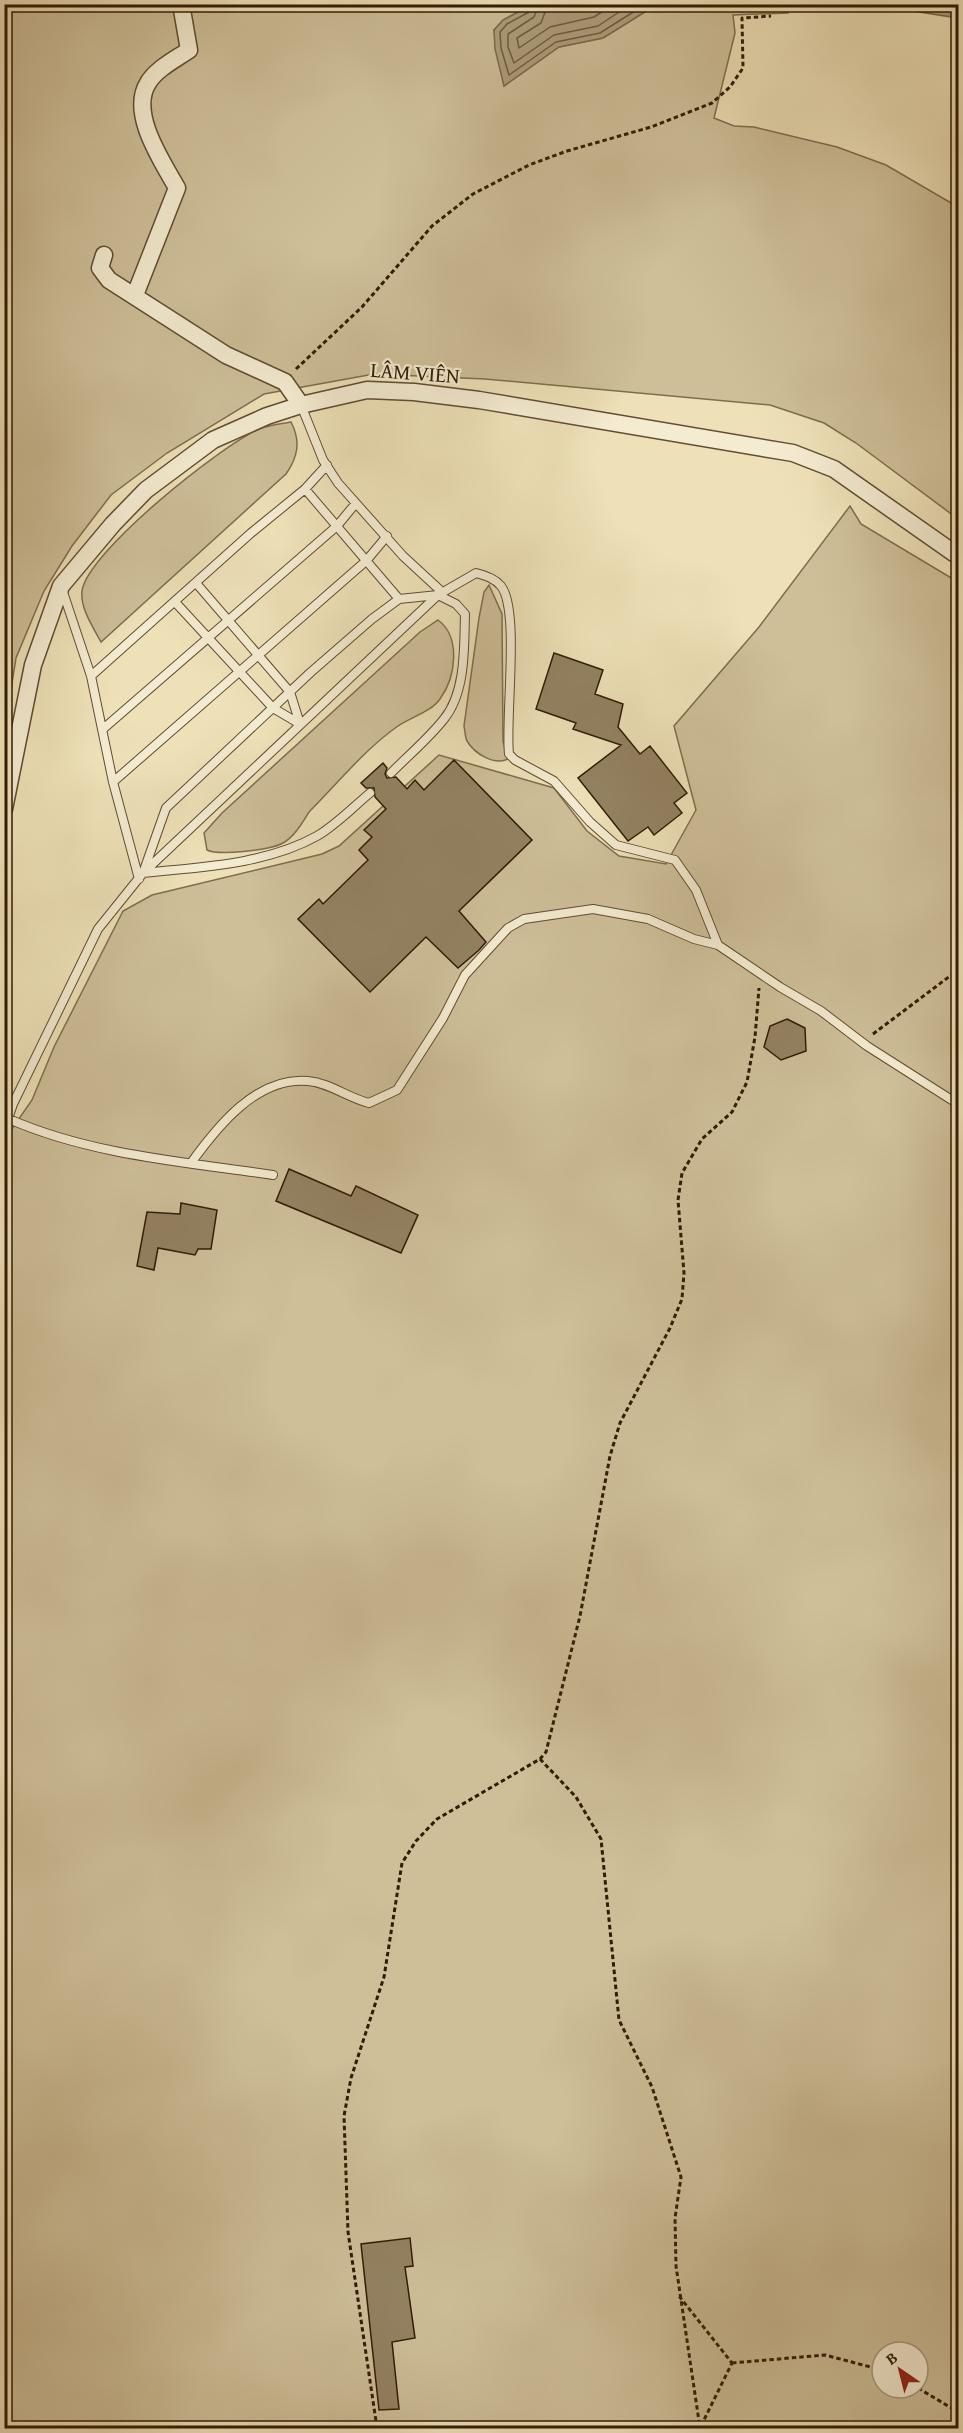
<svg xmlns="http://www.w3.org/2000/svg" width="963" height="2433" font-family="'Gentium Book Plus',serif">
<style>
.green{fill:#cebf99;stroke:#7f6d4e;stroke-width:1.5;fill-rule:evenodd}
.water{fill:#ad9e7b;stroke:#7b6a4b;stroke-width:1.5}
.lines{fill:none;stroke-linecap:round;stroke-linejoin:round}
.shore{stroke:#6e5c40;stroke-width:1.5}
.building{fill:#938262;stroke:#301b04;stroke-width:1.5}
.lane-casing{stroke:#604c31;stroke-width:10}
.street-casing{stroke:#604c31;stroke-width:19}
.path{stroke:#301b04;stroke-width:3;stroke-dasharray:4.5 3;stroke-linecap:butt}
.lane{stroke:#f4ecd1;stroke-width:8}
.street{stroke:#f4ecd1;stroke-width:16}
.labels{text-anchor:middle;stroke-width:4.5;stroke-linejoin:round;paint-order:stroke}
.street-label{font-size:21px;fill:#301b04;stroke:#f4ecd1}
</style>
<rect width="100%" height="100%" fill="#eee1b8"/>
<filter id="stains"><feTurbulence type="fractalNoise" baseFrequency=".00333" numOctaves="4"/><feColorMatrix values="0 0 0 0 .2 0 0 0 0 .09 0 0 0 0 .02 0 0 0 .5 -.17"/></filter>
<radialGradient id="worn" r=".72"><stop offset=".6" stop-color="#630" stop-opacity="0"/><stop offset="1" stop-color="#630" stop-opacity=".3"/></radialGradient>
<path class="green" d="M665 4 790 5 788 13 733 15 735 33 714 118 734 126 754 127 837 147 886 165 958 207V519L856 443 824 423 770 405 485 379 374 374 264 394 167 453 111 495 72 546 44 591 16 658 5 727V5H532L503 20 494 30 504 86 559 47 603 38 651 8Z
M291 422C301 441 298 457 286 474L101 642C93 627 80 608 82 591 87 552 222 445 259 429 269 425 281 424 291 422Z
M850 506 861 524 958 582V2428H5V1139L32 1100 54 1047 123 911 152 895 322 854 339 846 439 755 554 788 587 831 619 856 666 864 696 810 674 726 759 627ZM882 2352H918V2388H882Z
M489 585 502 614 503 741 508 759C494 766 474 753 467 741 465 737 465 730 464 726L479 618 484 592Z
M438 620C461 637 456 677 440 699 431 712 411 717 398 726 365 749 337 784 309 812 303 822 293 839 281 844 268 850 219 856 207 850L204 833 222 813 420 632Z"/>
<path class="water" d="M532 5V4L665 5 651 8 603 38 559 47 504 86 495 49 494 30 503 20Z
M875 5H958V18Z"/>
<g class="lines">
<path class="shore" d="M531 4 529 12 507 24 500 32 501 48 509 75 556 42 600 33 646 4
M539 4 534 17 508 34V47L514 63 554 35 598 26 631 4
M548 4 541 23 517 38 519 48 550 27 594 17 614 4"/>
</g>
<path class="building" d="M554 653 603 670 595 694 623 704 618 727 640 754 650 746 687 793 674 803 682 813 654 835 648 827 628 841 578 778 621 745 573 729 576 723 536 709Z
M454 760 532 840 459 911 486 942 479 950 458 968 426 937 370 992 298 919 319 899 323 904 368 860 359 850 372 837 364 830 386 809 375 797 374 788H366L361 783 383 763 387 768 385 774 387 778 396 777 407 789 415 780 424 790Z
M787 1019 805 1028 806 1051 781 1060 764 1047 770 1026Z
M289 1169 351 1196 356 1186 418 1215 401 1253 276 1201Z
M181 1203 217 1210 211 1249H198L195 1255 158 1248 154 1270 137 1266 147 1212 180 1214Z
M410 2238 413 2266 405 2267 415 2338 392 2342 399 2409 379 2410 361 2244Z"/>
<g class="lines">
<defs>
<path id="lane" d="M301 405 323 460 338 483 403 556 442 592
M305 489 399 599
M196 583 290 692 300 724
M62 589 91 676 113 782 139 879
M175 602 273 708 300 724
M91 676 251 533 305 489 327 465
M103 729 337 526 356 503
M113 782 366 561 387 536
M370 793C353 807 336 825 317 836 265 865 200 867 143 873L166 808 311 672 372 619 399 599 438 595 456 604 465 614C464 647 466 692 444 719 429 738 409 755 391 773
M9 1119C91 1155 185 1162 273 1175
M4 1130 13 1104 98 929 143 873 438 595 476 573C486 576 494 578 501 586 520 610 505 718 509 754L515 760 554 781 590 822 616 845 675 860 696 890 718 945
M191 1163C217 1127 257 1076 308 1081 330 1083 348 1098 369 1103L397 1090 443 1018 465 975 508 928 524 919 593 909 648 919 694 939 718 945 780 987 821 1011 867 1046 958 1104"/>
<path id="street" d="M104 255 100 268 109 280 226 355 285 382 301 405
M135 295 177 188C162 161 129 113 148 83 156 69 176 59 189 50L181 4
M4 809 33 665 61 586 113 524 146 490 213 440 267 416 301 405 367 390 414 392 479 400 793 453 834 469 958 556"/>
</defs>
<use href="#lane" class="lane-casing"/>
<use href="#street" class="street-casing"/>
<path class="path" d="M296 369 362 307 432 226 473 194 529 165 567 151 651 127 712 103 730 87 743 68 742 18 771 16
M873 1034 958 970
M958 1150 954 1186 958 1224
M958 1290 955 1318 958 1346
M540 1759 576 1797 601 1839 619 2020 652 2087 681 2177 675 2218 676 2266 700 2428
M679 2296 732 2363
M732 2363 825 2355 882 2370
M918 2388 958 2412
M701 2426 732 2363
M377 2428 348 2232 344 2116 351 2078 384 1977 402 1863 416 1841 437 1819 540 1759 546 1752 580 1616 610 1456 620 1423 670 1328 682 1299 684 1273 678 1200 682 1173 702 1139 732 1112 747 1082 755 1037 759 988"/>
<use href="#lane" class="lane"/>
<use href="#street" class="street"/>
</g>
<g class="labels">
<g class="street-label">
<text transform="translate(415 373) rotate(4)" y="7">LÂM VIÊN</text>
</g>
</g>
<rect width="963" height="2433" fill="none" stroke="#eee1b8" stroke-width="24"/>
<rect x="6" y="6" width="951" height="2421" fill="none" stroke="#301b04" stroke-width="3"/>
<rect x="12" y="12" width="939" height="2409" fill="none" stroke="#301b04" stroke-width="1.5"/>
<g transform="translate(900 2370) rotate(325)"><circle r="28" fill="#f4ecd1" stroke="#a6987f" stroke-width="1.5"/>
<path d="M0-4.5L10 22L0 15L-10 22Z" fill="#8f2418"/>
<text y="-9" font-size="16" font-weight="bold" text-anchor="middle" fill="#301b04">B</text>
</g>
<rect width="100%" height="100%" filter="url(#stains)"/>
<rect width="100%" height="100%" fill="url(#worn)"/>
</svg>
